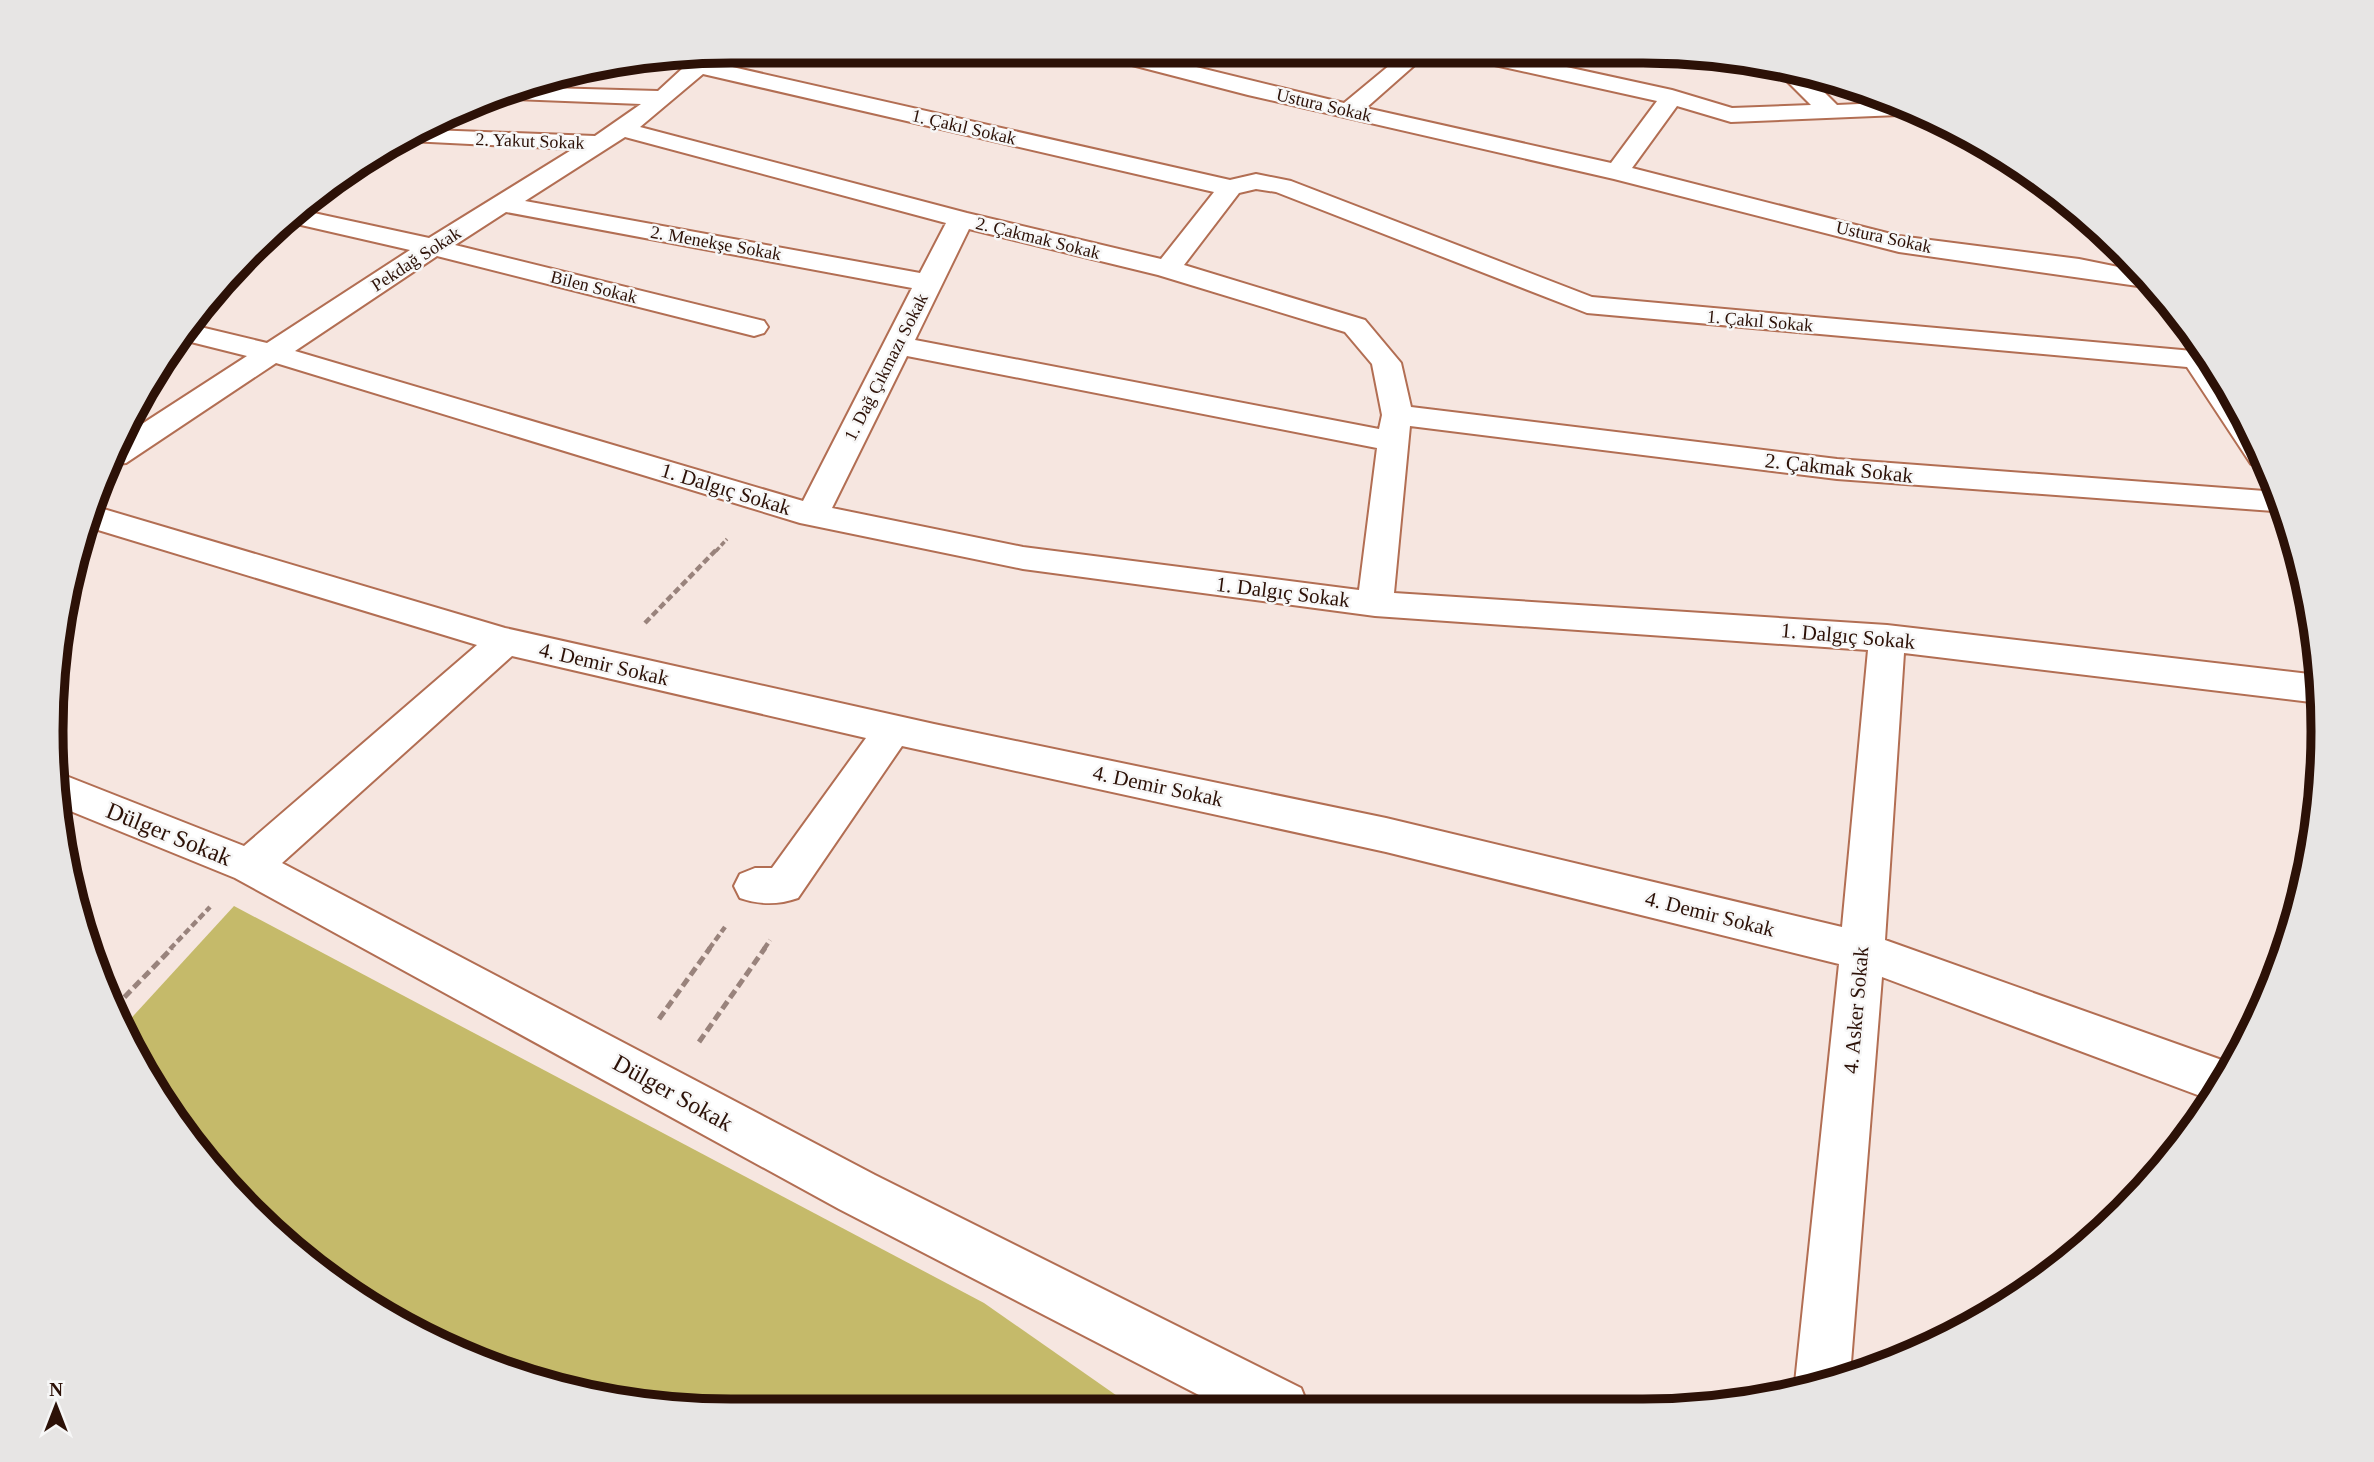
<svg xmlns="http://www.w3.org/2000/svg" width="2374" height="1462" font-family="Georgia,serif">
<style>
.green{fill:#c5ba6a}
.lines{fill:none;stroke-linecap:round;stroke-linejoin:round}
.street-casing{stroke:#b26e53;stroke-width:4}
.path-far2{stroke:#99837c;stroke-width:3.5;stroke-dasharray:5 2.5;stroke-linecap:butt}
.path-far1{stroke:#99837c;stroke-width:4.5;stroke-dasharray:7 3.5;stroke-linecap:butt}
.path{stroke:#99837c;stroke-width:5;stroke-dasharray:9 4.5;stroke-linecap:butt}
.street{fill:#fff;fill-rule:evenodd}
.labels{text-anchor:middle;stroke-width:5;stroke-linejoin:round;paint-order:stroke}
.far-street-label{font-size:18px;fill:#2c1107;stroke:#f7f7f7}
.street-label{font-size:21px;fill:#2c1107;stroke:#f7f7f7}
.near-street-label{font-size:24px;fill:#2c1107;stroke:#f7f7f7}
.rim{fill:none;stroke:#2c1107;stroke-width:9}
</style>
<rect width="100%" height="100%" fill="#f6e6e0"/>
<path class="green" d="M234 906 984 1303 1133 1407 643 1405 471 1360 317 1271 166 1109 124 1026Z"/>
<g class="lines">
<defs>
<path id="street" d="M722 52 715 63 1230 180 1256 174 1291 181 1592 297 2204 352 2232 391 2266 466 2251 464 2187 367 1587 313 1276 192 1256 189 1239 193 1184 265 1365 320 1401 363 1411 407 1837 459 2278 492 2287 512 1837 479 1410 426 1394 593 1887 625 2318 675 2319 703 1904 653 1885 940 2233 1064 2211 1100 1882 977 1850 1375 1819 1388 1798 1391 1795 1383 1839 964 1386 852 902 746 798 898C778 905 760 905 740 898L734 886 740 874 755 868H772L866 738 512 656 282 863 875 1175 1301 1388 1309 1408H1224L839 1209 235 878 63 808 58 775 61 774 244 846 477 645 85 526 90 505 505 628 934 724 1386 818 1842 927 1868 650 1375 616 1023 569 800 523 276 363 126 463 110 465 125 435 247 356 179 339 192 325 267 343 410 250 288 222 300 210 429 238 573 149 410 141 431 130 595 136 641 104 491 98 511 87 658 91 696 56ZM703 74 1214 192 1161 259 967 213 640 127ZM625 137 946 223 920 273 525 201ZM506 212 912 288 803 501 295 351 437 256 754 336 764 333 768 327 764 321 455 245ZM969 229 1158 275 1345 332 1372 364 1382 415 1379 429 915 340ZM907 356 1377 448 1359 590 1023 547 832 508Z
M1102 53H1139L1344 103 1402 55H1426L1366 108 1611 163 1657 101 1481 62 1470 55H1512L1672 90 1732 108 1811 105 1783 77 1781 70 1809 77 1837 105 1903 102 1923 114 1731 122 1677 106 1632 168 1899 236 2079 259 2143 272 2159 289 1899 252 1614 179 1248 95 1105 58Z"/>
</defs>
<use href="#street" class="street-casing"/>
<path class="path-far2" d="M716 551 727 539"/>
<path class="path-far1" d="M645 623 717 549
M170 949 210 907
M709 949 725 927
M764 949 770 940"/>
<path class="path" d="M115 1007 172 948
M659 1019 710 948
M699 1042 765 948"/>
<use href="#street" class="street"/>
</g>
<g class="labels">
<g class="far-street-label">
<text transform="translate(1324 105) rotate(13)" y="6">Ustura Sokak</text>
<text transform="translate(964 127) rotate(13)" y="6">1. Çakıl Sokak</text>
<text transform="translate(530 141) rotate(2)" y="6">2. Yakut Sokak</text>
<text transform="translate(1884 237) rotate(12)" y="6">Ustura Sokak</text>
<text transform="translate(1038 238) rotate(14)" y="6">2. Çakmak Sokak</text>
<text transform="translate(716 243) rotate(10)" y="6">2. Menekşe Sokak</text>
<text transform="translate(416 259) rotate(-33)" y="6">Pekdağ Sokak</text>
<text transform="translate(594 287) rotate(14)" y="6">Bilen Sokak</text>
<text transform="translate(1760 321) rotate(5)" y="6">1. Çakıl Sokak</text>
<text transform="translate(886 367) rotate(-63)" y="6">1. Dağ Çıkmazı Sokak</text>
</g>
<g class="street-label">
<text transform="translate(1839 468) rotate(6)" y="7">2. Çakmak Sokak</text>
<text transform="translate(726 489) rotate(17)" y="7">1. Dalgıç Sokak</text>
<text transform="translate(1283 592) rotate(7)" y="7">1. Dalgıç Sokak</text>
<text transform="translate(1848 636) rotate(5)" y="7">1. Dalgıç Sokak</text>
<text transform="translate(604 664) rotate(13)" y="7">4. Demir Sokak</text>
<text transform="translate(1158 786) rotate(12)" y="7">4. Demir Sokak</text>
<text transform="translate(1710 914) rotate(14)" y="7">4. Demir Sokak</text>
<text transform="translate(1856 1010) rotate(-85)" y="7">4. Asker Sokak</text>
</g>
<g class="near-street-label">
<text transform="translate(169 834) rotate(22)" y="8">Dülger Sokak</text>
<text transform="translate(673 1093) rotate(29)" y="8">Dülger Sokak</text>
</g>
</g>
<path d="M0 0H2374V1462H0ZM731 63H1643A668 668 0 0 1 2311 731V731A668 668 0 0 1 1643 1399H731A668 668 0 0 1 63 731V731A668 668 0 0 1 731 63Z" fill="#e7e5e4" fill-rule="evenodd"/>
<path class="rim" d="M731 63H1643A668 668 0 0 1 2311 731V731A668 668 0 0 1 1643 1399H731A668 668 0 0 1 63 731V731A668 668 0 0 1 731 63Z"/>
<g transform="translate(56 1406)" stroke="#f7f7f7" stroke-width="5" paint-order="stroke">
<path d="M0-5L12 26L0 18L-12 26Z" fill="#2c1107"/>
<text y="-10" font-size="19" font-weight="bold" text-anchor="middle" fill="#2c1107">N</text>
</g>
</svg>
